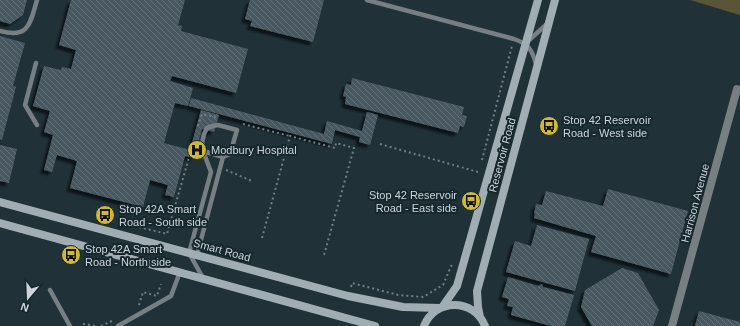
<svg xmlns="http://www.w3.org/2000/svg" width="740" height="326" font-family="Arial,sans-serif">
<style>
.park{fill:#5b5537}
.building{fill:url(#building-back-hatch);filter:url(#shadow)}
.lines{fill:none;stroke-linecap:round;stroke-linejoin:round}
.path{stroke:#717f84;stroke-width:2;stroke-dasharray:2 3;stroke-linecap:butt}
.service{stroke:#777f83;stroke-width:4.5}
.minor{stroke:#777f83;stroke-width:8}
.secondary{stroke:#a0adb3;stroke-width:8}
.labels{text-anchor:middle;stroke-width:4;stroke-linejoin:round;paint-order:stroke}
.poi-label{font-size:11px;fill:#ccd6da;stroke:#17272e;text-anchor:start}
.street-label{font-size:11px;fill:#ccd6da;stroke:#17272e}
</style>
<defs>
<pattern id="building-back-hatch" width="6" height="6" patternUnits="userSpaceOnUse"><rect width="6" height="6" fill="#485961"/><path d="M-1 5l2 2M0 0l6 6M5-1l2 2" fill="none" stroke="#617077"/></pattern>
<filter id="shadow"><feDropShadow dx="-3.5" dy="3.5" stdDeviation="1" flood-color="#0009"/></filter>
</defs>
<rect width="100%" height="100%" fill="#203138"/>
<path class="park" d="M690 0H740V15Z"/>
<path class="building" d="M0 0H27L23 15 10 24 0 21Z
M71 0H185L178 25 182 26 181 31 248 49 236 93 172 76 170 81 193 88 188 106 175 103 164 143 190 150 201 110 219 115 214 132 202 129 194 158 185 156 174 197 165 195 168 185 150 180 143 207 70 188 77 161 57 155 52 172 44 170 53 135 44 132 50 111 33 106 44 66 61 70 62 67 71 69 76 50 59 45Z
M250 0H324L313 42 250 26 252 21 245 19Z
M0 36 25 43 13 86 16 87 2 140 0 139Z
M352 78 464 107 462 115 467 116 464 127 460 126 458 133 345 104 346 97 343 96 346 84 351 85Z
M191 98 324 134 327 121 362 131 367 112 378 115 370 145 359 142 360 137 335 130 332 144 189 106Z
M0 145 17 149 9 183 0 181Z
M608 189 688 211 671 274 591 252 596 236 534 218 535 214H534L536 204 542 205 546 191 603 206Z
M537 225 589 239 575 291 506 272 515 241 531 246Z
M622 268 638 273 659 310 653 326H592L581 307 585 290Z
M508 277 538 286 542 284 543 287 574 295 565 326H551L511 315 513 307 507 306 509 299 502 297Z
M699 311 740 322V326H695Z"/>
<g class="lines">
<path class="path" d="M243 124 290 136
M198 126 202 114 216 117
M194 142 190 154 197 157
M380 144 478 172
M482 160 512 46
M226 170 252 181
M139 227 167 234 190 154
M262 238 290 136 335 148 336 143 354 148 324 255
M351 287 352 283 398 295 423 297 443 285 452 264
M139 305 143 292 157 296 161 284
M83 324 96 326
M101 326 112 321"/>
<path class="service" d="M367 0 514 39C528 44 532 49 536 64
M0 31C29 39 30 24 37 0
M527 42 548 23
M36 63 25 105 37 125
M203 151 223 157 230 154 237 130 218 125 213 126 207 128 204 134 202 143 203 151 211 172 189 253 203 278
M197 255 223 157
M50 290 70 326
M118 326 171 296 180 272"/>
<path class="minor" d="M672 326 737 89"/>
<path class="secondary" d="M0 202 348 296 403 307 440 308
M0 223 375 326
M443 306 457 286 538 0
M480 317 478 307 477 291 555 0
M424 326C435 298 474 298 485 326"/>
</g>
<defs>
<symbol id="bus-disc" viewBox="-11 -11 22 22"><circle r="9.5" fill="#d0b837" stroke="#17272e"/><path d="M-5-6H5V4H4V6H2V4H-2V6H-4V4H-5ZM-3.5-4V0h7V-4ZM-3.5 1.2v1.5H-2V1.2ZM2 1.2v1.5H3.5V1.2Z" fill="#111"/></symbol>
<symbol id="hospital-disc" viewBox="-11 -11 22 22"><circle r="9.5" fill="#d0b837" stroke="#17272e"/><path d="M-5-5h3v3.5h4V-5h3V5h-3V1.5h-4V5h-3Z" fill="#111"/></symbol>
</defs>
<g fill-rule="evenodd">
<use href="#bus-disc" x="538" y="115" width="22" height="22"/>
<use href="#hospital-disc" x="186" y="139" width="22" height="22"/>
<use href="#bus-disc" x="460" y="190" width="22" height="22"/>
<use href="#bus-disc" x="94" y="204" width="22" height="22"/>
<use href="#bus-disc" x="60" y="244" width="22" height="22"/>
</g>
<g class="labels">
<g class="poi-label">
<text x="563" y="124">Stop 42 Reservoir<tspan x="563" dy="13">Road - West side</tspan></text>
<text x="211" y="154">Modbury Hospital</text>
<text x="457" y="199" text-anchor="end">Stop 42 Reservoir<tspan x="457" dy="13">Road - East side</tspan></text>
<text x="119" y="213">Stop 42A Smart<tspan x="119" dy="13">Road - South side</tspan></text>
<text x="85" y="253">Stop 42A Smart<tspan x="85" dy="13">Road - North side</tspan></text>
</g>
<g class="street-label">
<text transform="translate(502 155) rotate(-75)" y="4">Reservoir Road</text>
<text transform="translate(695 203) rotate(-75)" y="4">Harrison Avenue</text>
<text transform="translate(222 250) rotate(15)" y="4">Smart Road</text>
</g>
</g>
<g transform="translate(28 298) rotate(199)" stroke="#17272e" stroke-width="3" paint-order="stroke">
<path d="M0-3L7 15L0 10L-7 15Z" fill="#ccd6da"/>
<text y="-6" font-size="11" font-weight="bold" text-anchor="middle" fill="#ccd6da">N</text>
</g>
</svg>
